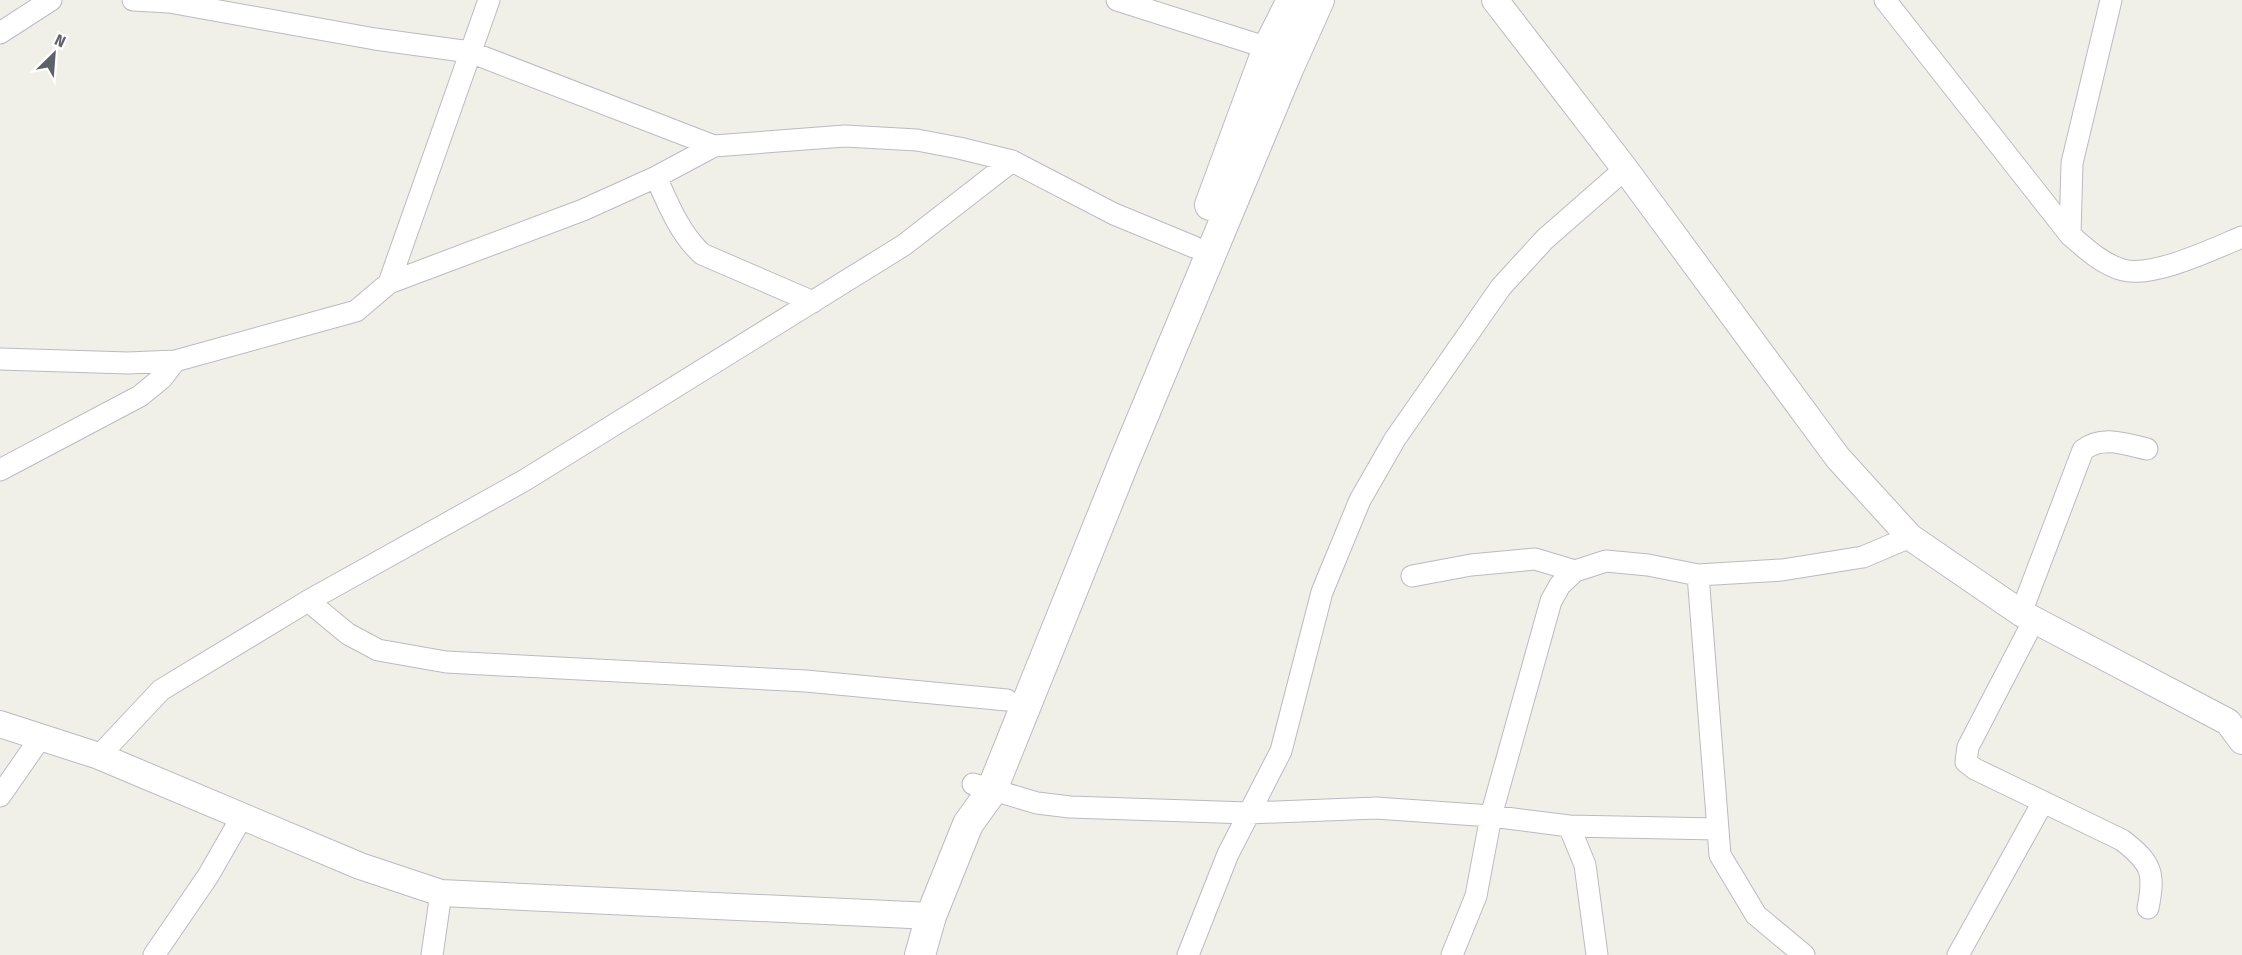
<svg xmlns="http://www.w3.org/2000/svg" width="2242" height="955" font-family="'Fira Sans Condensed',sans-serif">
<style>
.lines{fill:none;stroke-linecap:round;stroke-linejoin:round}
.minor-casing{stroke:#babbc1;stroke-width:23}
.tertiary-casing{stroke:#babbc1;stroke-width:28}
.secondary-casing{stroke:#b9bbc1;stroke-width:32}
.minor{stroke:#fff;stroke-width:21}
.tertiary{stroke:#fff;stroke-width:26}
.secondary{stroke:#fff;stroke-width:30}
</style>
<rect width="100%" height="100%" fill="#f1f0e8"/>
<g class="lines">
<defs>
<path id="minor" d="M133 0 169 2 375 39 470 52 714 146
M1117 0 1268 48
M1885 0 2070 235C2086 249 2102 264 2123 270 2153 278 2213 249 2242 237
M0 33 51 0
M656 177C668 204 680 234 702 254L813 302
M2070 235 2072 163 2111 0
M389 283 489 0
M0 359 128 363 175 361 356 311 389 283 583 210 656 177 714 146 845 136 917 140 959 148 1012 161 1114 214 1194 247
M0 470 140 396 162 378 175 361
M1698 575 1720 855 1756 915 1804 955
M1412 576 1471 565 1535 559 1575 571
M308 601 348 634 378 650 446 662 806 681 1007 700
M2021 613 2083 450C2102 435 2125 444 2147 449
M2034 620 1968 747 1966 762 1975 769 2122 840C2152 863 2155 873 2148 908
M99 756 161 690 308 601 525 480 904 245 1012 161
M973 784 1037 803 1070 807 1248 813 1376 808 1491 816 1569 826 1717 829
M0 796 41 737
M1569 826 1585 865 1597 955
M154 955 208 876 243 815
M432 955 441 893
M1188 955 1228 854 1281 751 1322 592 1360 500 1395 439 1501 287 1545 239 1625 169
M1452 955 1476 896 1491 816 1551 601 1560 585 1575 571 1606 561 1648 565 1698 575 1782 570 1863 557 1910 537
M1958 955 2043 802"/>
<path id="tertiary" d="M1495 0 1625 169 1838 458 1910 537 2021 613 2228 722 2242 741
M0 724 99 756 360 866 441 893 931 916"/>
<path id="secondary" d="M1210 205 1268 48 1292 0
M920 955 931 916 968 824 991 792 1124 462 1288 69 1319 0"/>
</defs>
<use href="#minor" class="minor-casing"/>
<use href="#tertiary" class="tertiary-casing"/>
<use href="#secondary" class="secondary-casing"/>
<use href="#minor" class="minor"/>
<use href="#tertiary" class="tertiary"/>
<use href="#secondary" class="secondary"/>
</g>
<g transform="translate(54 54) rotate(25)" stroke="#ffffff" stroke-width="4.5" paint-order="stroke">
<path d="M0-4.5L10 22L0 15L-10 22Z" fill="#5f6168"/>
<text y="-9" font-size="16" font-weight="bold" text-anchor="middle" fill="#5f6168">N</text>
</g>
</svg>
